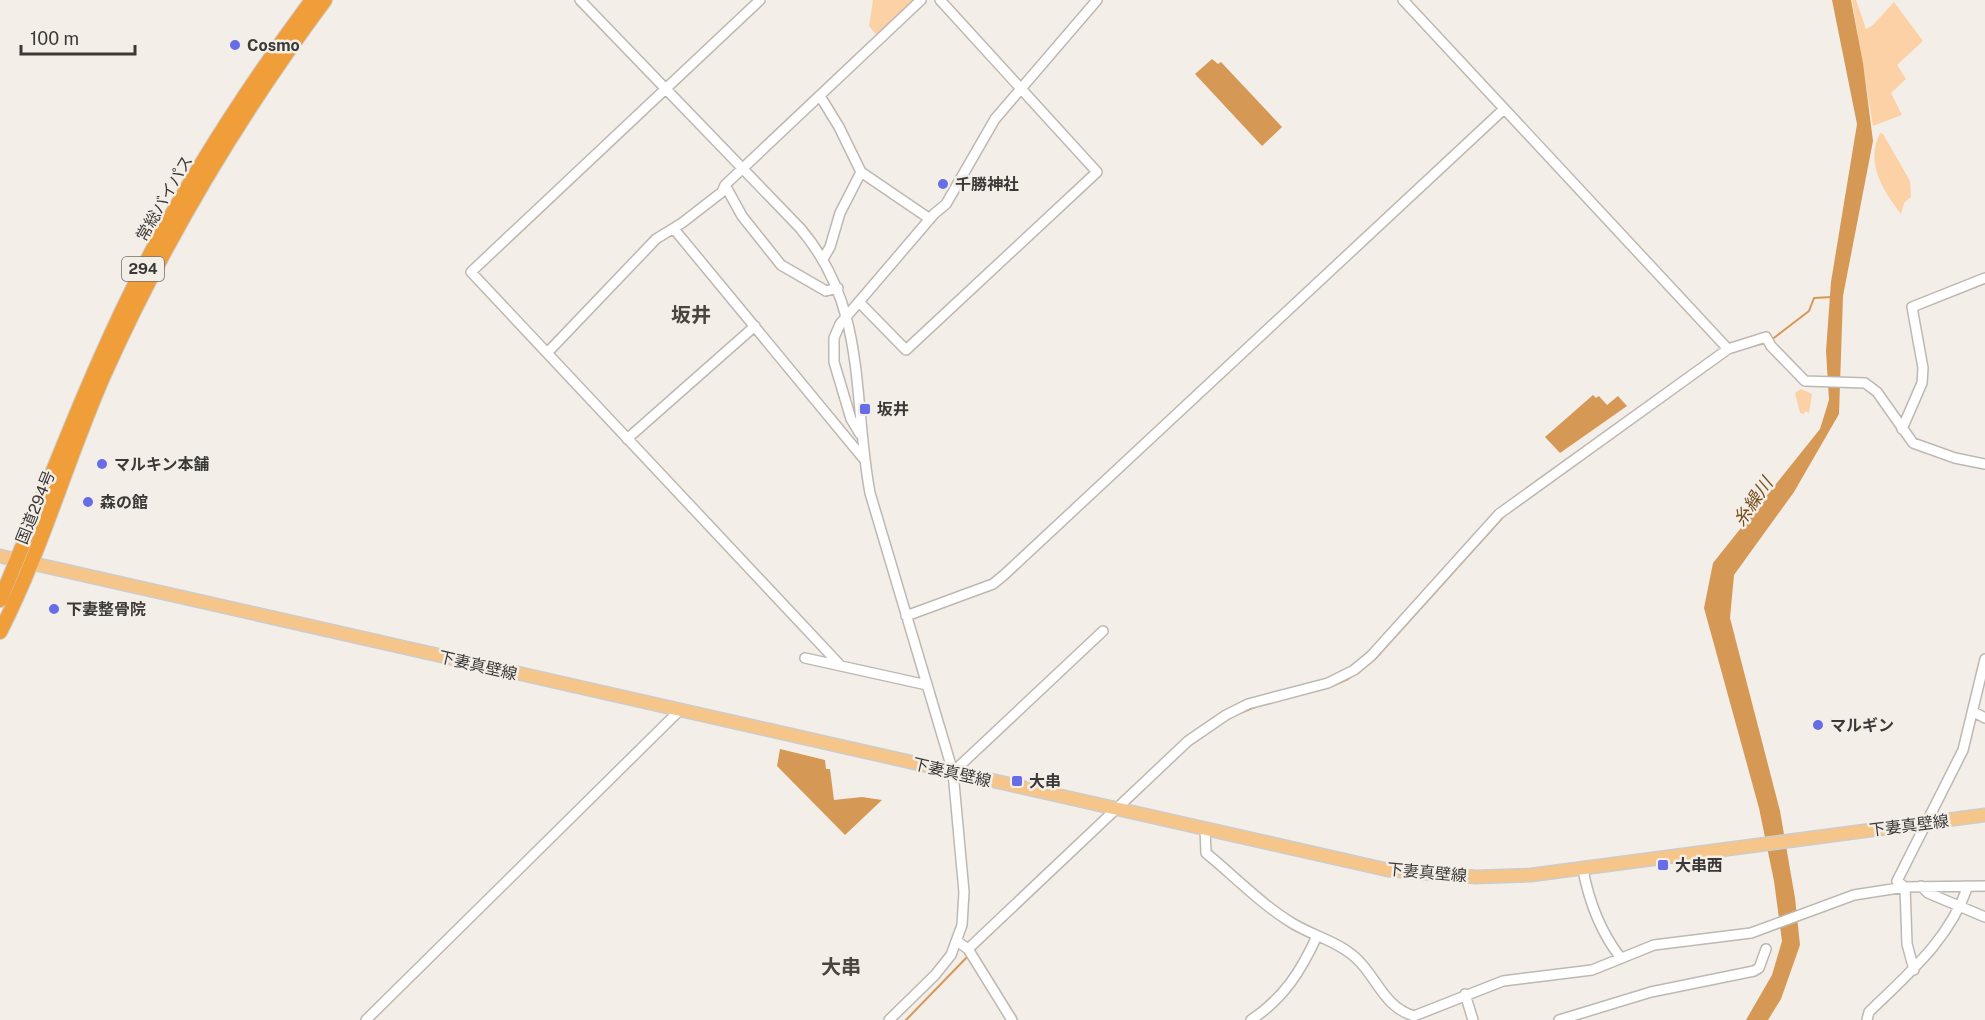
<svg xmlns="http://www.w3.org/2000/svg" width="1985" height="1020" font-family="'Public Sans','Noto Sans JP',sans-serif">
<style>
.green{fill:#fcd1a5}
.water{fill:#d59855}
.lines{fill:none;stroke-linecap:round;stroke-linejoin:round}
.stream{stroke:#d59855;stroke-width:2}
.minor-casing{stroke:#beb8b3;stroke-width:12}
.major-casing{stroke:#cccccb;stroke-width:15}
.highway-casing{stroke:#cccccb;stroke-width:16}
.minor{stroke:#fff;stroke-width:9}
.major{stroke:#f6c589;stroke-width:12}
.highway{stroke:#f09e3a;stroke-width:14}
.poi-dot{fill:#666de6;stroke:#f4eee8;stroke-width:2}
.labels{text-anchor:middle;stroke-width:5;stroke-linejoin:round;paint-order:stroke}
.shield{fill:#f4eee8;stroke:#726f6c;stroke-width:1.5}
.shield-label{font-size:15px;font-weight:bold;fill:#3b3937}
.poi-label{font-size:16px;font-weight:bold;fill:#3b3937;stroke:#f4eee8;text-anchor:start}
.street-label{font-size:16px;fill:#3b3937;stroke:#f4eee8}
.water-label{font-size:18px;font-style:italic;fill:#774d1b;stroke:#f4eee8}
.quarter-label{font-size:20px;font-weight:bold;fill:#4a4541;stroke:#f4eee8}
</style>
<rect width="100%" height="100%" fill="#f4eee8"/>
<path class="green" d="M873 0H917L878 37 869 26Z
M1852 0H1856L1866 29 1873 25 1894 2 1923 41 1897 65 1906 79 1891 93 1902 115 1873 126Z
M1880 133 1883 134 1910 181 1911 197 1904 203 1901 214C1883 190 1865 163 1880 133Z
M1801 389 1812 394 1809 413 1805 411 1804 414 1800 413 1795 393Z"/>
<path class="water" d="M1832 0H1851L1863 63 1873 141 1843 296 1839 414 1794 492 1734 575 1730 618 1780 811 1795 898 1800 945 1781 999 1768 1020H1746L1772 975 1782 941 1774 881 1759 808 1704 608 1713 563 1820 429 1829 400 1826 351 1831 282 1857 124Z
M1212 59 1218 64 1221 62 1282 127 1262 146 1195 74Z
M1593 395 1596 398 1599 396 1607 405 1618 396 1627 406 1560 453 1545 437Z
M780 749 825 760 826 769H830L834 800 862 797 882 800 845 835 777 766Z"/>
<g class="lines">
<path class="stream" d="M1770 341 1809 311 1814 298 1832 297
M1753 346 1765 343
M1330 687 1348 679 1375 659 1504 516
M1310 692 1322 689
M1238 714 1255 707
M1127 805 1143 790
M973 951 1115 816
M906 1020 969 955"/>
<defs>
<path id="minor" d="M580 0 800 228C868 308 852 396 870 493L953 772 964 892 962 925 951 955 935 975 889 1020
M760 0 471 272 841 666
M1403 0 1728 349
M820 96 839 127 861 172 930 219
M674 229 863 458
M823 259 830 247 840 213 861 172
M838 288 826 291 781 265 742 216 725 185 921 0
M859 302 906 350 1097 172 940 0
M547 353 656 239 682 223 722 192 725 185
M1902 429 1922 383 1923 368 1912 307 1985 278
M860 434 851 419 834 362V338L840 324 934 214 946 204 995 119 1097 0
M627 439 755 326
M906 616 993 584 1004 575 1504 109
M805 658 927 685
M1974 712 1985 718
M953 772 1103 631
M1205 828 1206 853C1233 875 1262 905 1292 923 1313 936 1338 941 1357 959 1377 978 1384 1007 1414 1016L1503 981 1592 970 1654 945 1751 933 1854 895 1905 887 1985 886
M1583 870C1589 901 1600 931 1620 957
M1921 886 1928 893 1985 917
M957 941 968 949 1188 741 1226 715 1248 704 1328 683 1354 670 1371 656 1499 514 1728 349 1766 337 1771 346 1805 381 1865 383 1877 392 1913 443 1955 458 1985 464
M968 949 1012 1020
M1914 970 1907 944 1905 887 1897 881 1963 750 1985 659
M1465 994 1473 1020
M366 1020 680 710
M1251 1020C1284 998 1301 971 1317 936
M1559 1020 1651 992 1754 971 1759 968 1766 949
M1867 1020 1869 1012C1909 973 1949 940 1968 886"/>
<path id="major" d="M0 556 1388 870 1476 877 1531 875 1985 815"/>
<path id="highway" d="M0 600C44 497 82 391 132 290 182 188 244 92 312 0
M0 632C42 550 67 459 104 375 164 241 238 117 325 0"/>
</defs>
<use href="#minor" class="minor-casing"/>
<use href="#major" class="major-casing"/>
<use href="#highway" class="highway-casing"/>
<use href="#minor" class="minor"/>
<use href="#major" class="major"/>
<use href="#highway" class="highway"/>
</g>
<g class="poi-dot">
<circle cx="235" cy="45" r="6"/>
<circle cx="943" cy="184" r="6"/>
<rect x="859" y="403" width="12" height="12" rx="3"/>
<circle cx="102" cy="464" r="6"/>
<circle cx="88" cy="502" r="6"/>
<circle cx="54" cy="609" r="6"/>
<circle cx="1818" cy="725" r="6"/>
<rect x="1011" y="775" width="12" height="12" rx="3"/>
<rect x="1657" y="859" width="12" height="12" rx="3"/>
</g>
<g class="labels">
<rect class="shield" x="122" y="257" width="42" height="24" rx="4.5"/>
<g class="shield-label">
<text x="143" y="274">294</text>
</g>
<g class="poi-label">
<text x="247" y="51">Cosmo</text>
<text x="955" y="190">千勝神社</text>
<text x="877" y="415">坂井</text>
<text x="114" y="470">マルキン本舗</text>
<text x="100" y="508">森の館</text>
<text x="66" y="615">下妻整骨院</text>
<text x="1830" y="731">マルギン</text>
<text x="1029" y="787">大串</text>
<text x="1675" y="871">大串西</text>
</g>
<g class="street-label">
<text transform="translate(164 198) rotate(-60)" y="6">常総バイパス</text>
<text transform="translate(35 507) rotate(-68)" y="6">国道294号</text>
<text transform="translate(478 665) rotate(13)" y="6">下妻真壁線</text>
<text transform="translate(952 772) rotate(13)" y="6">下妻真壁線</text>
<text transform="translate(1909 825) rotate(-7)" y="6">下妻真壁線</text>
<text transform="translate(1427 872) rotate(5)" y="6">下妻真壁線</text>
</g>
<g class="water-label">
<text transform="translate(1753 502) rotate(-55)" y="6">糸繰川</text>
</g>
<g class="quarter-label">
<text x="691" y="322">坂井</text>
<text x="841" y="974">大串</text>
</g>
</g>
<path d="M21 45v9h114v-9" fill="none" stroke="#3b3937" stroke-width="3"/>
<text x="30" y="45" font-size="18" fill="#3b3937" stroke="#f4eee8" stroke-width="4.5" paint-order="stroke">100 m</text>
</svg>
